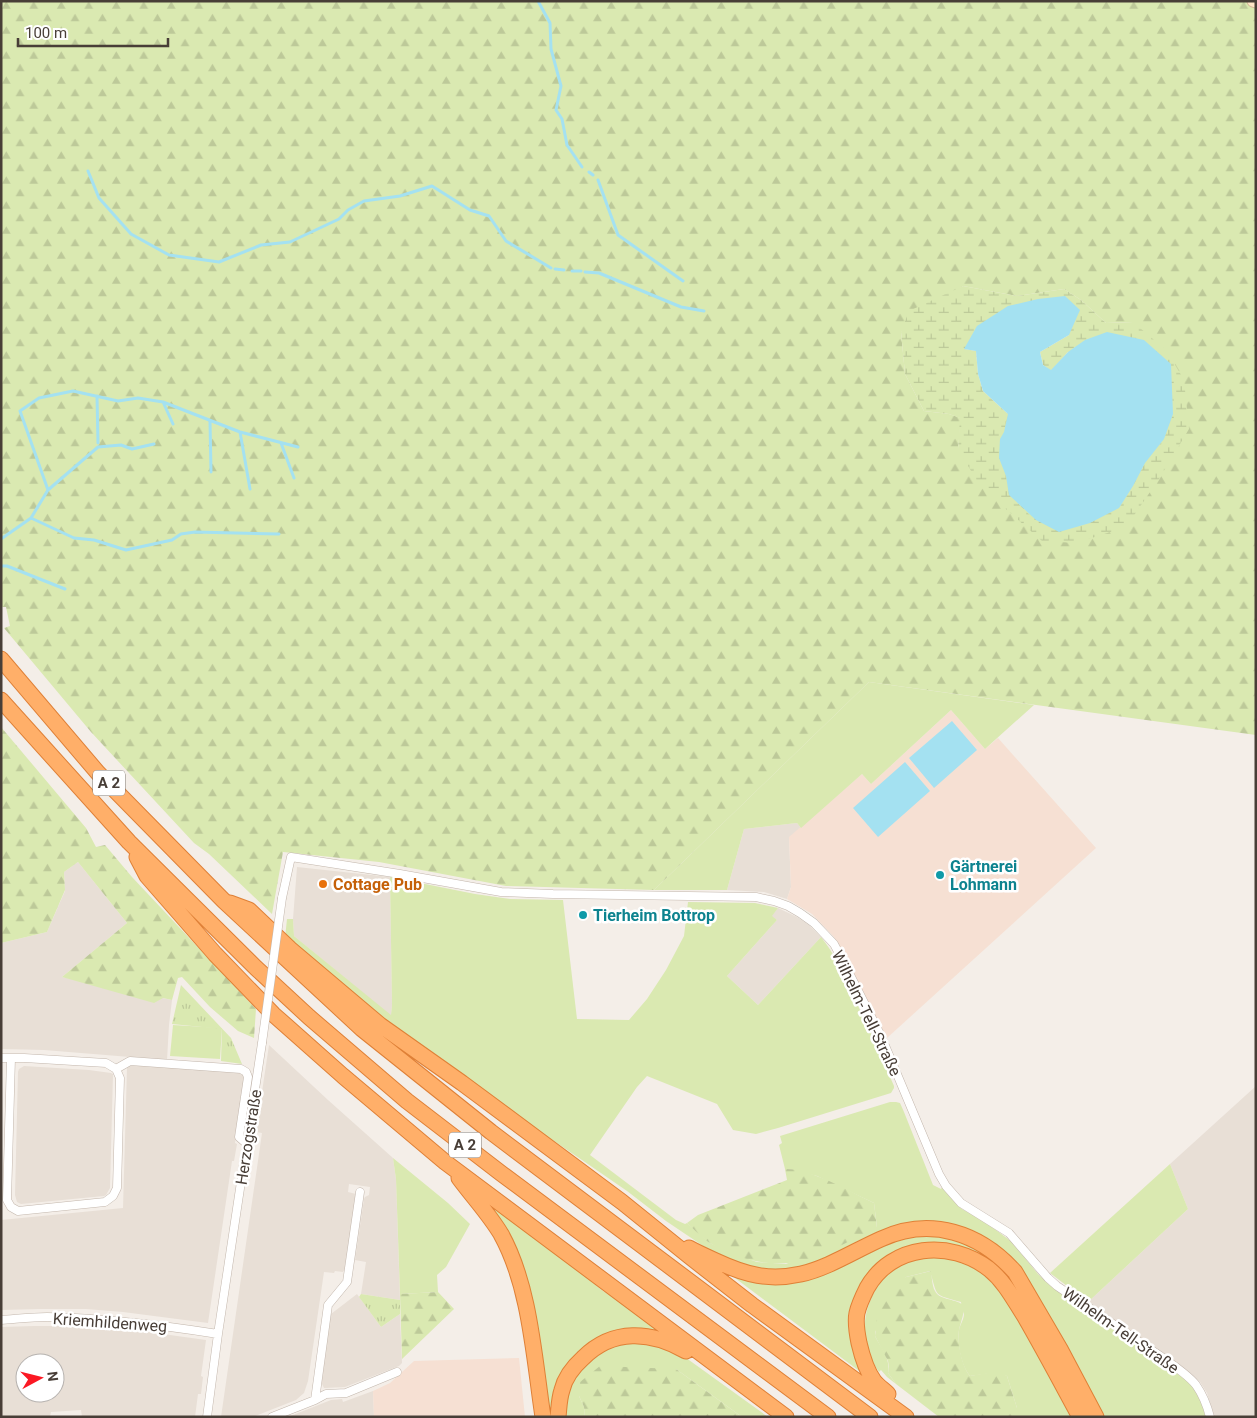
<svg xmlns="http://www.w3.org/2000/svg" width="1257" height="1418" font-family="Roboto,sans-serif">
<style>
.residential{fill:#e8dfd6;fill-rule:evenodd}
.commercial{fill:#f6e0d3}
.grass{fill:#dae9b1}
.forest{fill:url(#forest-firs);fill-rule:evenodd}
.wetland{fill:url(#wetland-marsh);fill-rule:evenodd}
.park{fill:url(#park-tufts)}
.water{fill:#a4e1f1}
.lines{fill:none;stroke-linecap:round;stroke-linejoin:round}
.stream{stroke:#a4e1f1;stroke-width:3}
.street-casing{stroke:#c3b7ad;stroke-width:9}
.secondary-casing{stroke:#d7bb9a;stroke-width:13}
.highway-casing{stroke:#df8037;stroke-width:17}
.street{stroke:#fff;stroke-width:8}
.secondary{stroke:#ffe6c7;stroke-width:11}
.highway{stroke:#ffaf69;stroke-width:15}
.street-bridge-casing{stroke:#c3b7ad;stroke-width:9;stroke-linecap:butt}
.street-bridge{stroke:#fff;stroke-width:8}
.culture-dot{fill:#0f9aa8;stroke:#fff;stroke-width:2}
.food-dot{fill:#e8710a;stroke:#fff;stroke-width:2}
.labels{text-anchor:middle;stroke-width:5;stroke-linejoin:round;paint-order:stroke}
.shield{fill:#fff;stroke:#7f7873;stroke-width:1}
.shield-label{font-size:15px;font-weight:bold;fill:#483e37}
.culture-label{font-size:16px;font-weight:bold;fill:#0d838f;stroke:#fff;text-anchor:start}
.food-label{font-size:16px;font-weight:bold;fill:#c56008;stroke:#fff;text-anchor:start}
.street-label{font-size:16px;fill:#483e37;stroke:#fff}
</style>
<defs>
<pattern id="forest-firs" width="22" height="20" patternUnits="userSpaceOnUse" patternTransform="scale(1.25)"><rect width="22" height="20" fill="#dae9b1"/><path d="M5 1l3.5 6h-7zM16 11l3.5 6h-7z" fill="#bdc999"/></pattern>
<pattern id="wetland-marsh" width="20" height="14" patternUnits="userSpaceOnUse" patternTransform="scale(1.25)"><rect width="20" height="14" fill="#dae9b1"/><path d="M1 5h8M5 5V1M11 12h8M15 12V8" fill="none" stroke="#bdc999"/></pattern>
<pattern id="park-tufts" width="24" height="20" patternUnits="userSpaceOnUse" patternTransform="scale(1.25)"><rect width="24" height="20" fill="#dae9b1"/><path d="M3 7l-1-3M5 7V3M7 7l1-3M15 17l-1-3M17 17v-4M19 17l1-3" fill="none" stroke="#bdc999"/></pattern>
</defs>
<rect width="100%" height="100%" fill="#f4eee8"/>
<path class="residential" d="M797 823 801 828 789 838 791 887 787 899 764 892 727 890 744 829Z
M78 862 127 923 62 977 172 1000 169 1025 167 1060 44 1050 1 1049V943L47 932 65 891 64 872Z
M297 867 390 877 392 1005 391 1016 294 936 293 919Z
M778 908 797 917 809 925 821 937 758 1005 727 976 777 920 771 916Z
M269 1045 328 1100 393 1158 396 1179 400 1300 361 1294 366 1262 355 1260 364 1199 365 1197 369 1195 370 1187 349 1184 348 1192 356 1194 345 1269 343 1272 335 1271 334 1273 324 1272 308 1381 304 1393 296 1400 253 1417H221L262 1133 256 1132Z
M131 1064 242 1072 243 1075 244 1082 235 1143 237 1144 234 1161H232L208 1323 123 1312 86 1309H41L1 1310V1220L123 1208 127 1068Z
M24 1066 89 1070 111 1073 113 1074 110 1188 106 1195 104 1196 21 1204 17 1202 15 1195 18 1072 19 1069Z
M1256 1086V1417H1214L1207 1393 1200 1382 1171 1359 1088 1302 1188 1209 1170 1164Z
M357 1294 381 1327 400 1314 402 1363 399 1366 345 1387 324 1388 321 1382 330 1317 331 1314Z
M34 1326H94L134 1330 206 1340 201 1376 203 1377 201 1394H198L195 1417H82L81 1410 51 1412 50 1417H1V1327ZM25 1363H55V1393H25Z
M373 1391 374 1417H288L331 1400 342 1399 343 1402Z"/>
<path class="commercial" d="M951 710 985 749 998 738 1096 848 887 1038 834 937 812 914 787 899 791 887 789 837 862 774 871 784Z
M519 1358 525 1417H374L373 1391 390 1383 414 1361Z"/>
<path class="grass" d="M869 682 1034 705 985 749 951 710 871 784 862 774 801 828 797 823 744 829 727 890H654Z
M390 877 475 894 510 899 563 900 577 1019 629 1020 647 999 666 970 684 936 688 902 755 903 778 908 772 916 777 920 727 976 758 1005 821 937C834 953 843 972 851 991 866 1022 880 1054 894 1086V1088L891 1093 778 1128 756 1134 733 1130 717 1104 647 1076 637 1087 590 1155 676 1220 685 1224 687 1223 710 1243 731 1253 757 1262 786 1264 877 1227 874 1203 817 1176 789 1169H785L779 1145 782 1143 780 1136 890 1102H896L900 1103 904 1112 933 1185 941 1189 942 1187 950 1197 962 1209 984 1221 1012 1242 1038 1274 1051 1286 1185 1379C1196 1389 1203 1402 1206 1417H1102L1020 1272 945 1225 794 1269 765 1270 749 1267 718 1256 666 1221 627 1191 582 1160 514 1114 362 1003 285 938 287 919H293L294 936 391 1015 392 1005Z
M173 1025 222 1028 220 1059 170 1056Z
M393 1158 448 1203 470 1224 446 1267 437 1275 438 1292 400 1294 396 1179Z
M1170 1164 1188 1209 1088 1302 1050 1273Z
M483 1197 555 1251 603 1291 636 1311 666 1334 590 1344 553 1417H547L533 1314Z
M942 1235 970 1244 1005 1270 1027 1302 1015 1292 936 1244 864 1287 862 1373 731 1275 759 1280 898 1238Z
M923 1257 954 1258 983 1273 998 1289 1010 1306 1072 1417H1017V1408L1007 1376 992 1373 970 1376C961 1366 957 1343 959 1330 960 1325 964 1319 964 1314 963 1311 961 1306 961 1302 933 1294 938 1298 930 1271L906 1277 875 1332V1336C881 1348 891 1359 888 1373L896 1384 887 1377 881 1370 879 1372C872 1362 866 1349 865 1336 862 1309 877 1277 901 1264 908 1261 916 1259 923 1257Z
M641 1340 682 1355 768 1417H742L676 1369 579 1396 584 1407 585 1417H562L564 1399 580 1367 609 1345Z"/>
<path class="forest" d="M1 1H1256V735L869 682 654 890 506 886 379 862 283 852 272 914 209 854 194 843 91 732 4 628 10 626 6 607H1ZM963 286 1017 296 1064 289 1081 300 1106 323 1133 322 958 449 961 418 949 414 924 411 905 374 901 332Z
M1 727 86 828 96 847 105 845 132 877 256 1009 254 1038 238 1031 210 1007 182 977 178 978 172 1000 163 998 154 1003 62 977 127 923 78 862 64 872 65 890 47 932 1 943Z
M785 1169C810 1168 851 1192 874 1203L877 1228C856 1237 836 1249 814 1257 782 1270 739 1262 710 1243 702 1238 694 1229 687 1223L698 1215 787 1180Z
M931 1271C932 1277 932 1286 935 1291 940 1301 957 1298 964 1306 964 1315 961 1321 959 1330 957 1342 962 1367 970 1376 982 1374 996 1370 1007 1376L1017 1408V1417H939L896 1384 888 1373 889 1367 888 1361 875 1336 878 1306 884 1297 906 1277Z
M438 1292 454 1309 402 1359 400 1294Z
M600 1366 676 1369 742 1417H585L584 1407 579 1396 580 1382Z"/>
<path class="wetland" d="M963 286 1017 296 1064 289 1081 300 1106 323 1133 322 1167 351 1184 380 1189 429 1159 479 1126 527 1076 543 1042 541 980 486 958 449 960 418 949 414 924 411 905 374 901 332 909 311ZM1069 335 1040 352 1043 365 1051 371 1068 352 1170 364 1173 414 1164 439 1145 463 1133 486 1119 508 1035 520 1009 495 1006 476 999 458 1000 439 1004 432 1008 414 983 391 978 374 976 351 965 349Z"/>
<path class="park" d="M181 985 231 1038 242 1064 221 1061 222 1029 172 1024Z
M361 1294 400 1300V1314L381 1327 359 1297Z"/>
<path class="water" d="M1065 296 1080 310 1069 335 1040 352 1043 365 1051 370 1068 352 1085 340 1107 332 1144 340 1171 364 1173 414 1164 439 1145 463 1133 486 1119 508 1090 523 1059 532 1036 520 1009 495 1006 476 999 458 1000 439 1004 432 1008 414 983 391 978 374 976 351 964 349 977 326 1008 306 1038 299Z
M952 721 977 750 934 788 909 758Z
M905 762 930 791 878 837 853 808Z"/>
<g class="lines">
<path class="stream" d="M538 1 550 23 551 49 561 86 556 110 562 119 567 145 582 167
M88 171 99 198 131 234 169 255 219 262 261 245 290 242 339 219 348 210 364 201 400 196 432 186 470 210 489 216 506 241 551 268
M589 172 593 175
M598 180 618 235 683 281
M555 269 564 270
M572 271H581
M585 272 599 273 681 307 704 311
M97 396 98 443
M163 402 173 424
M210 421 211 472
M240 432 250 489
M281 443 294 478
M48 490 98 447 121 445 132 449 154 444
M31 518 74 538 94 540 126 550 172 540 181 534 195 532 279 534
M1 539 31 518 48 490 20 411 39 398 73 391 118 401 138 398 163 402 240 432 298 447
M1 566H7L65 589"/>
<defs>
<path id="street" d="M282 898 291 857 400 874 501 892 553 894 756 897 774 901 788 906 800 913 814 923 834 944 843 961 881 1036 939 1174 946 1186 961 1203 1009 1233 1048 1278 1057 1286C1087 1306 1117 1327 1147 1347 1161 1357 1186 1372 1196 1385 1203 1395 1207 1405 1210 1417
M1 1058H24L106 1063 116 1069 130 1061 241 1069 246 1072 248 1077 239 1137 247 1144
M11 1058 7 1200 11 1207 18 1211 105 1202 113 1196 117 1188 120 1078 116 1069
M1 1320C16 1319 32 1317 47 1317 105 1318 161 1325 218 1334
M315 1400 326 1394 346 1393 397 1372
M207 1417 218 1334 262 1043
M272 1417 315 1400 328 1305 347 1282 360 1192"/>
<path id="secondary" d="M1253 1 1256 2"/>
<path id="highway" d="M1 659 98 773 224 901 362 1029 491 1132 870 1417
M1 700 129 842 256 968 309 1017 407 1101 502 1174 828 1417
M137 857 147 876 215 954 273 1014 343 1076 445 1162 786 1417
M230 903 249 910 290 949 380 1025 462 1083 622 1202 689 1256 752 1305 906 1417
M459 1178C473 1197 489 1214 501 1234 530 1286 534 1358 543 1417
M689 1248C698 1253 707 1257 716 1261 746 1275 769 1281 801 1274 828 1268 856 1250 881 1239 931 1216 980 1233 1015 1272L1060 1349 1096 1417
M888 1394C884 1390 878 1386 874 1381 866 1370 862 1356 859 1343 857 1333 855 1322 857 1313 859 1304 863 1296 867 1288 892 1244 950 1239 989 1269 1005 1282 1014 1300 1025 1317 1044 1350 1062 1384 1080 1417
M558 1417C559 1408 559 1399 562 1390 565 1377 573 1367 583 1358 613 1328 651 1331 686 1351"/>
</defs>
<use href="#street" class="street-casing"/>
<use href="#secondary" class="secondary-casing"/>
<use href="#highway" class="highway-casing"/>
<use href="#street" class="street"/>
<use href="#secondary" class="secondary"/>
<use href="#highway" class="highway"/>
<defs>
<path id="street-bridge" d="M262 1043 282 898"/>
</defs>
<use href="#street-bridge" class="street-bridge-casing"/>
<use href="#street-bridge" class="street-bridge"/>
</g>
<g class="culture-dot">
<circle cx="940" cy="875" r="5"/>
<circle cx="583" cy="915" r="5"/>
</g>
<circle class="food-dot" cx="323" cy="884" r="5"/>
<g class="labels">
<g class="shield">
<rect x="93" y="770.5" width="32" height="25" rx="4"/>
<rect x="449" y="1132.5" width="32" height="25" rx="4"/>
</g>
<g class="shield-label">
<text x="109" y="788">A 2</text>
<text x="465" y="1150">A 2</text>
</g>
<g class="culture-label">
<text x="950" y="872">Gärtnerei<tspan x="950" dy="18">Lohmann</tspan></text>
<text x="593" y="921">Tierheim Bottrop</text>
</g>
<g class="food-label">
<text x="333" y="890">Cottage Pub</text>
</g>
<g class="street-label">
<text transform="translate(867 1013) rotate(64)" y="6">Wilhelm-Tell-Straße</text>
<text transform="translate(248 1137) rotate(-81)" y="6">Herzogstraße</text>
<text transform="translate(110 1322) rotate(4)" y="6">Kriemhildenweg</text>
<text transform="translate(1121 1330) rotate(35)" y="6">Wilhelm-Tell-Straße</text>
</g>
</g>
<rect width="1257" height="1418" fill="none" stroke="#483e37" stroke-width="5"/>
<g transform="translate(40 1378) rotate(83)"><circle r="24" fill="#ffffff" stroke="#b6b2af"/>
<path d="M0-4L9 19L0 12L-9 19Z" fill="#fb1823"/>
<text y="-8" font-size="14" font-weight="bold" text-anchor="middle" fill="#483e37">N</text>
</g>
<path d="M18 38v8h150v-8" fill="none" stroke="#483e37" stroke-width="2.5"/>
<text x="25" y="38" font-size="15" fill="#483e37" stroke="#ffffff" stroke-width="4" paint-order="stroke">100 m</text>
</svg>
